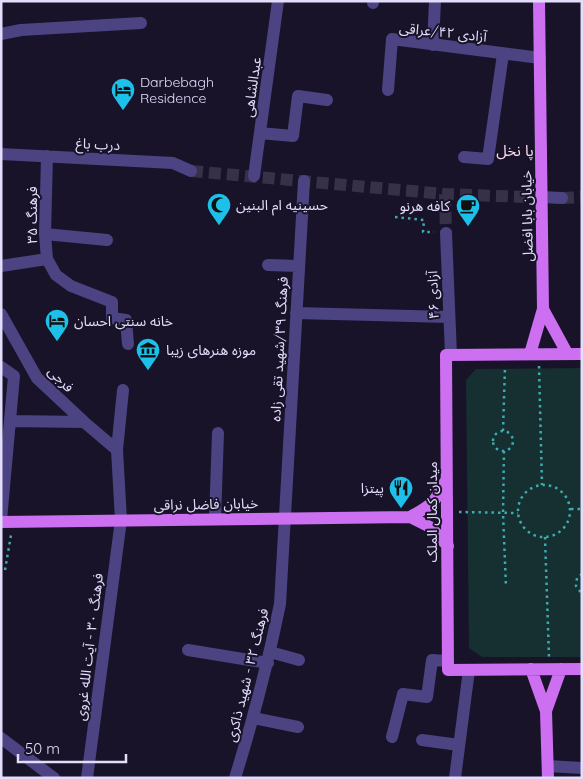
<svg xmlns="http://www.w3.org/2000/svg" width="583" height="779" font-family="Quicksand,'Noto Sans Arabic',sans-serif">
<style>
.green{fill:#162f31}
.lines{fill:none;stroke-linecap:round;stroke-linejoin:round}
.minor-tunnel{stroke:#363148;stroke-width:12;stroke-dasharray:12 6;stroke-linecap:butt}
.path{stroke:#3dabb0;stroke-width:2.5;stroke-dasharray:2.5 4;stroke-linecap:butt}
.minor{stroke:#4b4382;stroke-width:12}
.major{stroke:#cd6ff1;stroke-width:12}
.labels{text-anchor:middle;stroke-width:4;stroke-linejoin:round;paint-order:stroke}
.street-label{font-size:14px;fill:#e3ddfc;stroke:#181328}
.poi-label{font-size:14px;fill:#e3ddfc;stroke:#181328;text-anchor:start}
.neighbourhood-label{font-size:15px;fill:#fcdfee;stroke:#181328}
</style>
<rect width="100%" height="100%" fill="#181328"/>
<path class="green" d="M582 368V657H482L469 648 466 380 476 369Z"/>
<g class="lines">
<path class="minor-tunnel" d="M191 171 445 194 526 197
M445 194 446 233
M562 198 582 197"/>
<path class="path" d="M395 217 424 220 423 232H434
M539 366 542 485
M493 441a10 10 0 1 1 20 0a10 10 0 1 1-20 0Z
M503 431 505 367
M504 451 503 513 506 587
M518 511a26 26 0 1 1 52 0a26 26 0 1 1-52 0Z
M571 509H582
M459 512 518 513
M545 537 549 657
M5 570 11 535
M582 574 577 578 576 586 582 594"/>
<path class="minor" d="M373 3V1
M1 34 21 30 141 23
M433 45 435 1
M388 90 392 39 540 58
M260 133 293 136 298 96 327 100
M1 154 173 163 191 171
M47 156 45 234 47 259 56 275 71 286 112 302V318L126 320 128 344
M464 157 488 159 503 54
M254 176 278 1
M541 197 562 198
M446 233 451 355
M45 234 107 240
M268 265 299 266
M1 266 47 259
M296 313 449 317
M1 314 37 378 84 422 117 450
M1 367 14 376 1 520
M10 421 84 422
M215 519 218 433
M188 650 268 663
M270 652 299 660
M253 718 298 727
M392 737 403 694 427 697 432 660 448 661
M1 738 54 778
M422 740 459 745
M548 766 582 768
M87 778 121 520 117 450 123 390
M235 778C253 720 268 663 280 604L304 181
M455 778 469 670"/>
<path class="major" d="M543 309 567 353
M530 354 543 309 539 1
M582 354 446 355 448 670 582 669
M410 517 430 527 448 546
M1 522 410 517C430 506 435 503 445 482
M531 669 546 711 548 778
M546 711 561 669"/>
</g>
<defs>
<symbol id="hotel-pin" viewBox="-11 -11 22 30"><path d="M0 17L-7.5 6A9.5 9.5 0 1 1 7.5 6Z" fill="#1cc0e8" stroke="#181328"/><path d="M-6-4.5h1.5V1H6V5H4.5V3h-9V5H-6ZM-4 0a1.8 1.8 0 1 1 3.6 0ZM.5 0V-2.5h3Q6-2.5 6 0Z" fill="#111"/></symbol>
<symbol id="mosque-pin" viewBox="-11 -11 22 30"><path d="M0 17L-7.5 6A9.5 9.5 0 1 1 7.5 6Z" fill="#1cc0e8" stroke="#181328"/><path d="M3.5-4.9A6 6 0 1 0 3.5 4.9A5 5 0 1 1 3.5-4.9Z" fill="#111"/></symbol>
<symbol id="cafe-pin" viewBox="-11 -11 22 30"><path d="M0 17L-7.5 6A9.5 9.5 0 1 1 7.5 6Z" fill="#1cc0e8" stroke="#181328"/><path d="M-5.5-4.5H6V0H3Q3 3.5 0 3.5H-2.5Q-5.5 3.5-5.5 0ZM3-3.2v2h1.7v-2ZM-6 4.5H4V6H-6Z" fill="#111"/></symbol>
<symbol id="museum-pin" viewBox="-11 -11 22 30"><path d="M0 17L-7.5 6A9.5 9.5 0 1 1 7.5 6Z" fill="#1cc0e8" stroke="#181328"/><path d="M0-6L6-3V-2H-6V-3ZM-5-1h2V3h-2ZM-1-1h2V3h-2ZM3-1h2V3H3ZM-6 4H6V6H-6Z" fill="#111"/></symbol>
<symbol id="restaurant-pin" viewBox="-11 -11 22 30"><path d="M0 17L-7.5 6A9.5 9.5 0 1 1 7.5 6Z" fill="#1cc0e8" stroke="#181328"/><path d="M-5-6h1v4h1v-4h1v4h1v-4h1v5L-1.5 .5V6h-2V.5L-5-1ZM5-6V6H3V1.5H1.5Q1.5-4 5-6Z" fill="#111"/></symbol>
</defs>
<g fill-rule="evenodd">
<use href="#hotel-pin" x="109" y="76" width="28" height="38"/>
<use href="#mosque-pin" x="205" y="191" width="28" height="38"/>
<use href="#cafe-pin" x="454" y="192" width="28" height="38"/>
<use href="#hotel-pin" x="43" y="307" width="28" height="38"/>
<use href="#museum-pin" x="134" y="336" width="28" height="38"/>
<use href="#restaurant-pin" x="387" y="474" width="28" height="38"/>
</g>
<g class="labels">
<g class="street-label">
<text transform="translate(443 32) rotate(6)" y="5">آزادی ۴۲/عراقی</text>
<text transform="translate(252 87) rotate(-82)" y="5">عبدالشاهی</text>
<text transform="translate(98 144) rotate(3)" y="5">درب باغ</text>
<text transform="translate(32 215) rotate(-90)" y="5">فرهنگ ۳۵</text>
<text transform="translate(527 216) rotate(-91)" y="5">خیابان بابا افضل</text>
<text transform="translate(433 295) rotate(-92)" y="5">آزادی ۴۶</text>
<text transform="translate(279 349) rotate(-87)" y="5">فرهنگ ۳۹/شهید تقی زاده</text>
<text transform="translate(61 379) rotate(45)" y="5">فرجی</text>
<text transform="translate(206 504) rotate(-1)" y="5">خیابان فاضل نراقی</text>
<text transform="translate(432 512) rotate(-90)" y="5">میدان کمال الملک</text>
<text transform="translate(89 647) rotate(-83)" y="5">فرهنگ ۳۰ - آیت الله غروی</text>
<text transform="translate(247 675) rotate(-76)" y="5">فرهنگ ۳۲ - شهید ذاکری</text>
</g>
<g class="poi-label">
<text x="140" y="87">Darbebagh<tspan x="140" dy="16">Residence</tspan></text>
<text x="236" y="210">حسینیه ام البنین</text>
<text x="450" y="211" text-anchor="end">کافه هرنو</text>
<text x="74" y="326">خانه سنتی احسان</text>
<text x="166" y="355">موزه هنرهای زیبا</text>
<text x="384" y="493" text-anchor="end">پیتزا</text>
</g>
<g class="neighbourhood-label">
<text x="515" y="156">پا نخل</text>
</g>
</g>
<rect width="583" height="779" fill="none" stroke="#e3ddfc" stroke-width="5"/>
<path d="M18 754v8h108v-8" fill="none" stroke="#e3ddfc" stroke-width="2.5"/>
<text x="25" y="754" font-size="15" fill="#e3ddfc" stroke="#181328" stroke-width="4" paint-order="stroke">50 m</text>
</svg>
